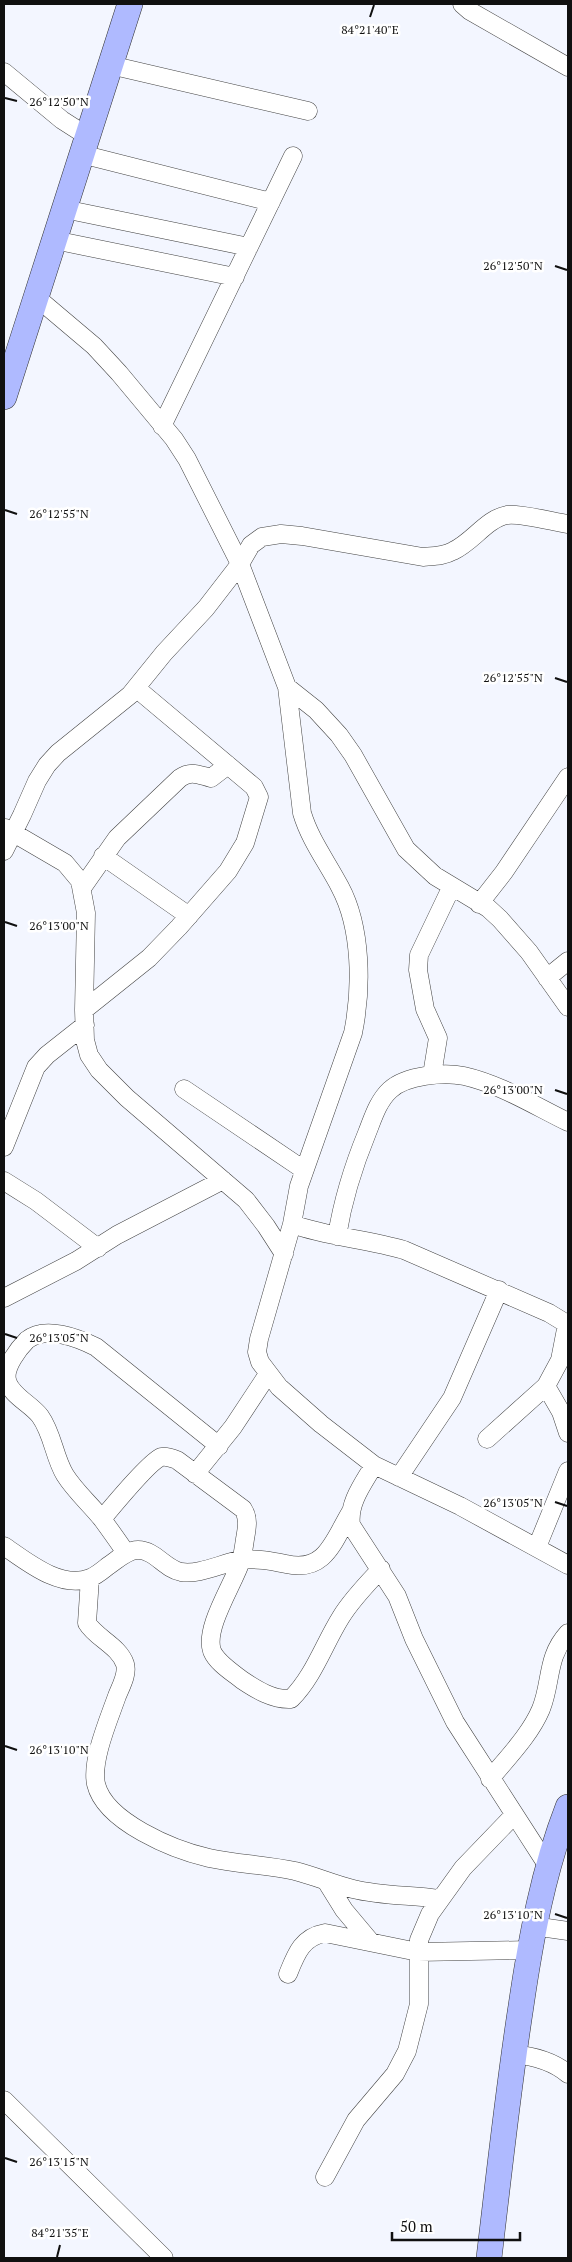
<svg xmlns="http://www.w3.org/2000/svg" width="572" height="2262" font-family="'PT Serif',serif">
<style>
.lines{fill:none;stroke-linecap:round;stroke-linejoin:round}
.street-casing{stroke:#434343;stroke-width:19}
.secondary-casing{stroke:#323232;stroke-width:26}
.street{stroke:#fff;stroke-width:18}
.secondary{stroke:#afbaff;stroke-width:25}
.ticks{fill:none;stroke:#101010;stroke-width:2}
.ticks-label{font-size:12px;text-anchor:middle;fill:#101010;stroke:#fff;stroke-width:5;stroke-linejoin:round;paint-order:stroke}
</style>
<rect width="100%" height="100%" fill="#f3f6ff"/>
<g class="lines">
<defs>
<path id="street" d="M462 4 470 11 568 67
M110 65 308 111
M4 72 62 120 87 136
M81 154 271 202
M64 209 249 247
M54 240 235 277
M36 297 94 346 119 373 174 439 187 459 240 564 287 687 302 813C310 840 327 862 340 887 362 928 362 989 353 1033L299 1186 292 1224 259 1339 257 1352 260 1362 279 1387 321 1424 374 1465 460 1506 568 1565
M162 426 293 156
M287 687 316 710 339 735 353 755 406 849 435 876 488 908 500 919 529 952 568 1007
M5 828 65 863 80 881 86 913 84 1010 85 1040 89 1055 99 1070 127 1098 246 1200 266 1226 284 1254
M4 851 22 815 37 781 47 765 58 753 130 695 164 653 206 608 240 564 251 545 262 537 281 534 302 536 423 557C434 556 444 556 453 551 473 542 486 519 507 515 520 513 554 522 568 524
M103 856 189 916
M82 888 117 838 180 778C191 770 199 775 211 778L228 765
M479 904 504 872 568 777
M547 978 568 961
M84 1010 149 958 179 927 228 871 245 843 259 797 254 787 136 688
M432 1075 438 1038 425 1009 418 970 419 955 451 888
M184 1089 304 1170
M4 1147 36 1067 47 1055 85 1025
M4 1181 36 1201 98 1248
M292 1224C328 1237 367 1239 404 1250L549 1313 567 1324 560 1360 546 1386
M337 1236C343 1199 353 1167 367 1133 373 1118 378 1101 390 1090 406 1075 444 1072 464 1076 500 1084 535 1106 568 1122
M4 1298 76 1261 117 1235 223 1180
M487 1439 546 1386 561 1412 568 1433
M374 1465C363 1484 348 1503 351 1525L397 1596 414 1639 455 1722 549 1868
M195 1474 233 1427 268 1374
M399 1477 452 1398 499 1290
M102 1519C112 1507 149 1462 161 1457 166 1456 172 1458 177 1460L243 1509C249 1518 247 1528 245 1539 244 1546 243 1554 241 1561 233 1585 204 1628 212 1651 217 1663 232 1672 242 1680 257 1690 273 1700 291 1699 314 1676 324 1644 341 1617 352 1599 367 1584 381 1569
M4 1546C26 1561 61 1590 90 1578 96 1576 103 1570 108 1566 117 1560 127 1550 138 1550 155 1550 165 1569 181 1572 200 1575 222 1563 241 1560 256 1558 271 1561 286 1564 325 1573 333 1542 350 1513
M537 1547 568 1471
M126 1553C118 1541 110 1530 102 1519 90 1504 75 1491 65 1475 54 1457 53 1434 40 1416 31 1404 10 1395 7 1380 4 1367 19 1348 27 1340 45 1325 78 1338 96 1347L219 1446
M90 1578 87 1623C96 1638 119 1646 125 1664 128 1674 121 1686 117 1696 109 1719 91 1760 96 1784 105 1822 174 1850 209 1858 237 1864 267 1865 295 1871 315 1876 333 1884 353 1889 381 1896 411 1895 439 1899
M490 1779C508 1757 530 1735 541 1709 552 1682 546 1657 568 1633
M326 1881 344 1910 370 1941
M533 1926 568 1931
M288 1974C296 1954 302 1937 325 1933L418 1952 529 1950
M513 2054C533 2056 553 2061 568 2074
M4 2100 164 2258
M325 2177 356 2120 395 2074 407 2051 419 2004V1940L430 1914 463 1868 514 1815"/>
<path id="secondary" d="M4 397 130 4
M489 2258C499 2174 508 2090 521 2006 531 1938 543 1871 568 1807"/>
</defs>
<use href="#street" class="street-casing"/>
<use href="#secondary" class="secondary-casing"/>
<use href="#street" class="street"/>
<use href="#secondary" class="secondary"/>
</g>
<path class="ticks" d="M370 17 374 5M5 98 17 101M555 266 567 270M5 510 17 514M555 678 567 682M5 922 17 926M555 1090 567 1094M5 1334 17 1338M555 1502 567 1506M5 1746 17 1750M555 1914 567 1918M5 2158 17 2162M57 2257 60 2245"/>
<g class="ticks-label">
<text x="370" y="34">84°21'40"E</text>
<text x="59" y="106">26°12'50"N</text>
<text x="513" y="270">26°12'50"N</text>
<text x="59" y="518">26°12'55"N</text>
<text x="513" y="682">26°12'55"N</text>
<text x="59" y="930">26°13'00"N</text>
<text x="513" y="1094">26°13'00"N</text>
<text x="59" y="1342">26°13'05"N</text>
<text x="513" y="1507">26°13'05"N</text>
<text x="59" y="1754">26°13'10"N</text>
<text x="513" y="1919">26°13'10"N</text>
<text x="59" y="2166">26°13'15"N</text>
<text x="60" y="2237">84°21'35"E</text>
</g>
<rect width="572" height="2262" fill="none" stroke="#101010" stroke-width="10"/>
<path d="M392 2232v8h128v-8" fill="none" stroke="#101010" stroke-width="2.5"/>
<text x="400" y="2232" font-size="15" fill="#101010" stroke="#ffffff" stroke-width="4" paint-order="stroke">50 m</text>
</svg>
